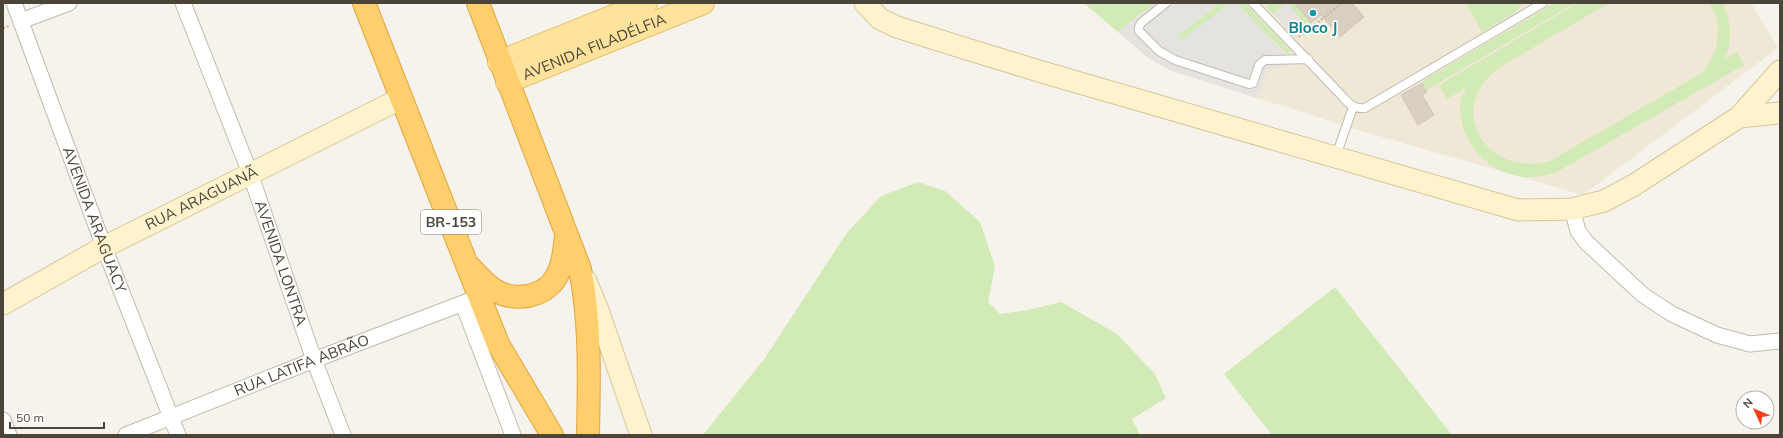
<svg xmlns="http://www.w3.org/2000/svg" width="1783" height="438" font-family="Mulish,sans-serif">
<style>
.education{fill:#efe8d6}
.green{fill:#d2eab5}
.parking{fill:#e5e3e0}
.building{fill:#d8cfc1;stroke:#d3c7b4}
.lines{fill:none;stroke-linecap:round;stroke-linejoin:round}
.lane-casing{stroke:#c2bbae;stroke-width:10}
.street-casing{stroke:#c2bbae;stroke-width:17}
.secondary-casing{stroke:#d6c79b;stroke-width:23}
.primary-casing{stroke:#e6c16a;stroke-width:24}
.highway-casing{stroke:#e0a43c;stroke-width:24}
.path{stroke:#c4b79f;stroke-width:2;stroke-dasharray:2 2;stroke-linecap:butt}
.lane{stroke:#fff;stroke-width:8}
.street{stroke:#fff;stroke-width:15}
.secondary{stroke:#fff3cd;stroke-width:21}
.primary{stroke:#ffe39c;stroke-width:22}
.highway{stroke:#ffcf6e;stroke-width:22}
.culture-dot{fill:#0f9aa8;stroke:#fff;stroke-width:1.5}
.labels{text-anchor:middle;stroke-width:3.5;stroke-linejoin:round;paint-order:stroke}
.shield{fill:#fff;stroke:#817c74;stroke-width:1}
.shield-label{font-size:14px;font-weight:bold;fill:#4b4439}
.culture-label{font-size:15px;font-weight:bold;fill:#0d838f;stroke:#fff}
.street-label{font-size:15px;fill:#4b4439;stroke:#fff}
</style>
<rect width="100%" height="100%" fill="#f6f3ec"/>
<path class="education" d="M1084 3H1751L1778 48 1583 195 1358 130 1169 70 1147 57Z"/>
<path class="green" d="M1084 3H1155L1118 32Z
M1220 3H1230L1184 39 1180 40 1179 37 1180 34Z
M1237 3H1245L1290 50 1289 54 1286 53 1251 19Z
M1268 3H1286L1273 14 1267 8Z
M1288 3H1295L1311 23 1306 27Z
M1466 3H1521L1517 11 1482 32Z
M1555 3H1575L1427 90 1422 81Z
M1578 3H1609L1497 69C1443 113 1490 178 1550 161L1702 73C1718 53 1725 26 1709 3H1723C1731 23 1733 38 1725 59L1737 52 1744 65 1557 172C1550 174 1543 176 1536 177 1506 180 1475 160 1465 132 1461 123 1459 109 1461 99 1463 95 1465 91 1466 88L1447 99 1439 85Z
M918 182 945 191 980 222 995 267 988 302 1000 314 1028 310 1061 302 1117 334 1155 374 1166 398 1132 419 1140 435H703L765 358 846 234 881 196Z
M1335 287 1452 435H1272L1224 374Z"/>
<path class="parking" d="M1155 3H1220L1180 34 1179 37 1180 40 1183 39 1230 3H1237L1295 65 1267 69 1260 92 1254 97 1169 70 1147 57 1118 32Z
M1286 3H1288L1306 27 1294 36 1273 14Z"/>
<path class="building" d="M1295 3H1352L1364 17 1340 37 1321 15 1311 23Z
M1422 83 1427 92 1422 95 1434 115 1418 125 1401 95Z"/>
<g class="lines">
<defs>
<path id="lane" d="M1166 3 1141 23 1139 27V31L1159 51 1175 60 1249 84 1253 83 1259 65 1265 60 1308 59
M1253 3 1343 97C1350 105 1354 109 1365 108L1543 3
M1336 156 1353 107"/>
<g id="street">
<path id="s1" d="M14 3 104 247 178 435"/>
<path id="s2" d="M183 3 250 173 314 360 343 435"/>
<path d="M21 21 69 3"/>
<path d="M1572 209 1578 231 1586 242 1643 295 1672 314 1717 335 1750 344 1780 341"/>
<path d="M463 304 513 435"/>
<path d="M3 420 9 435"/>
<path id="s3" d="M126 435 314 360 479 297"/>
</g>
<g id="secondary">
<path d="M865 3 880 19 897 27 954 45 1042 72 1518 210 1572 209 1604 201 1634 185 1739 117 1780 71"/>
<path d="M1739 117 1780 113"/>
<path d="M586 281 598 310 641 435"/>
<path id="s4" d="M3 304 104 247 402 98"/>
</g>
<g id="primary">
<path d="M499 62 646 3"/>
<path id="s5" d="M507 82 703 3"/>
</g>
<path id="highway" d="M364 3 498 344 552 435
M478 3 580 269C591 323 589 380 588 435
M471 268C488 287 500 300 528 296 537 294 546 290 552 283 563 270 564 252 566 236"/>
</defs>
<use href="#lane" class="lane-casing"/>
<use href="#street" class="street-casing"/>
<use href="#secondary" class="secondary-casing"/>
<use href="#primary" class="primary-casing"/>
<use href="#highway" class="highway-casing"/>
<path class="path" d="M3 28 9 26
M1299 37 1342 3"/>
<use href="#lane" class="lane"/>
<use href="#street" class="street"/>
<use href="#secondary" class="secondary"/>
<use href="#primary" class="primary"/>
<use href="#highway" class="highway"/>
</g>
<circle class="culture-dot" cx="1313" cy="13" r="4"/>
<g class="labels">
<rect class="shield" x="421" y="210" width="60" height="24" rx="3"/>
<g class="shield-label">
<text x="451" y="227">BR-153</text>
</g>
<g class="culture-label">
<text x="1313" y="33">Bloco J</text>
</g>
<g class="street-label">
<text dy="5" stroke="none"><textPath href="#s5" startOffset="94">AVENIDA FILADÉLFIA</textPath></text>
<text dy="5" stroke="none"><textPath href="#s4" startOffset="225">RUA ARAGUANÃ</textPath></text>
<text dy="5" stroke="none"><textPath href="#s1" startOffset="231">AVENIDA ARAGUACY</textPath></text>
<text dy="5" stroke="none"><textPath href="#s2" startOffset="278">AVENIDA LONTRA</textPath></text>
<text dy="5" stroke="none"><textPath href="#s3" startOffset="189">RUA LATIFA ABRÃO</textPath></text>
</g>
</g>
<rect width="1783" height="438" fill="none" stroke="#4b4439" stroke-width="8"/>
<g transform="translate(1755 410) rotate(314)"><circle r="19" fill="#ffffff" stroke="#b7b4b0"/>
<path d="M0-3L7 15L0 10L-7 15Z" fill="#fc3f1d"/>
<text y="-6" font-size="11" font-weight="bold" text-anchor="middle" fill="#4b4439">N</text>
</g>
<path d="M10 422v6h94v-6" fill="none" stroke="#4b4439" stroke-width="2"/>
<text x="16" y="422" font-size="12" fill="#4b4439" stroke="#ffffff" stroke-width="3" paint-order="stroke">50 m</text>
</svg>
